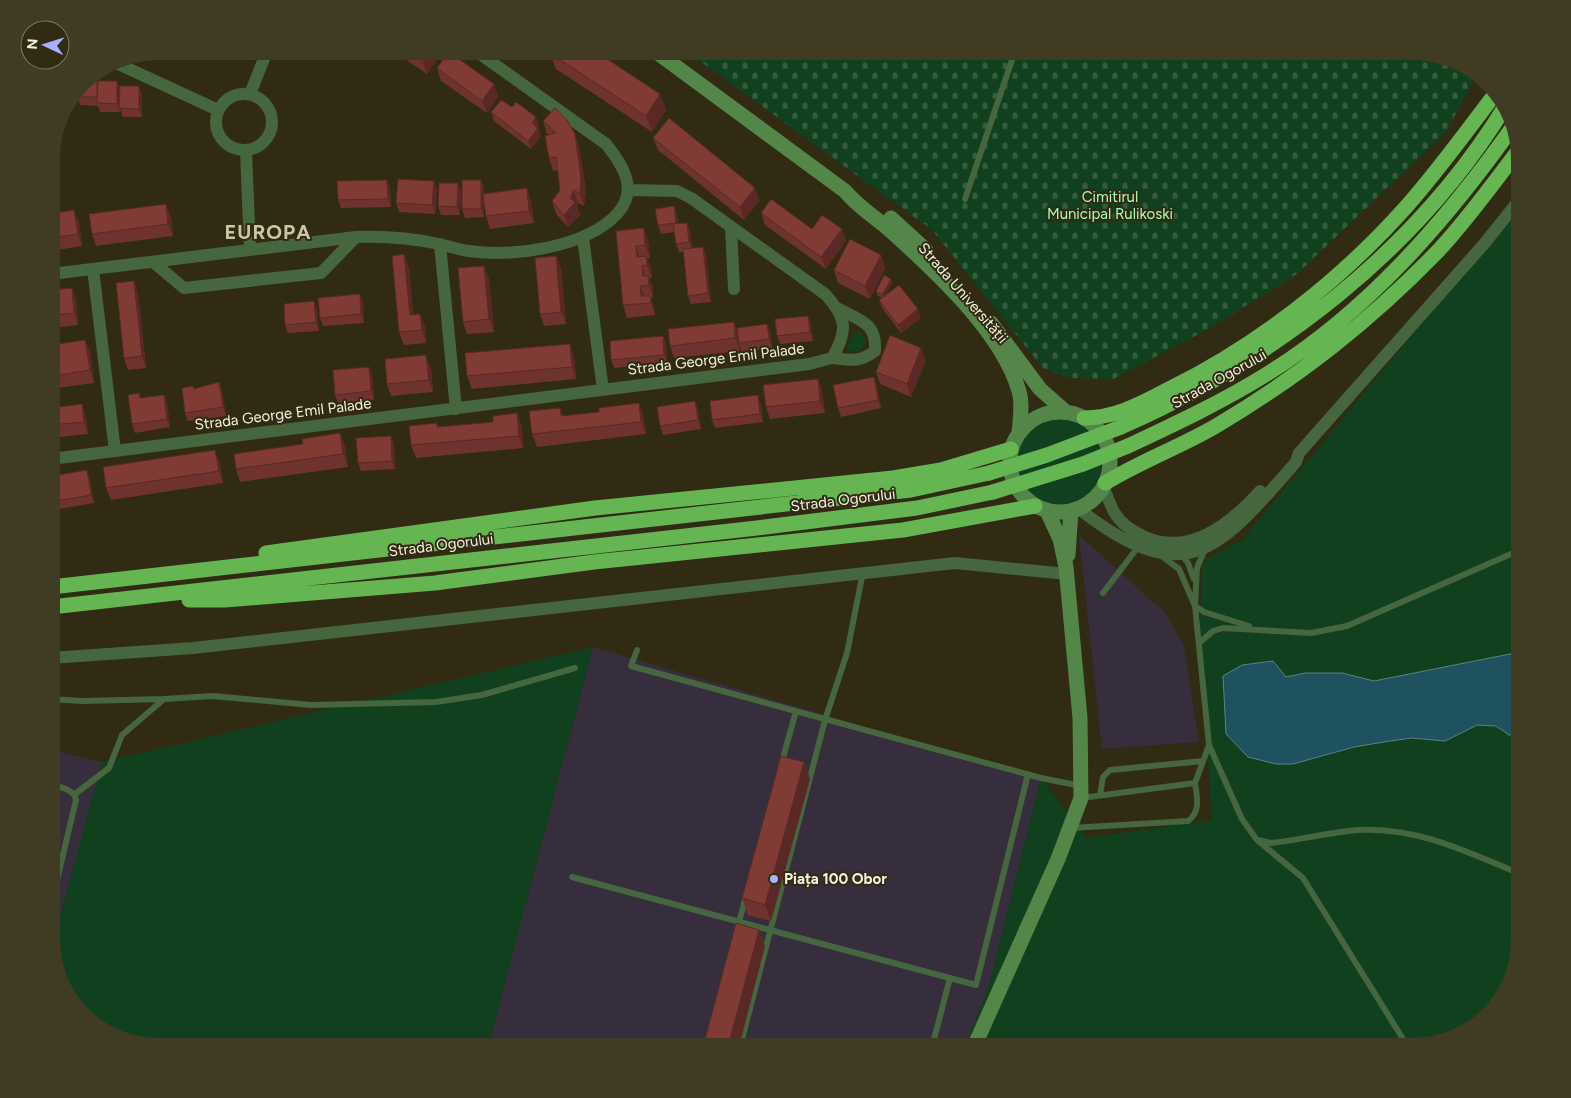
<svg xmlns="http://www.w3.org/2000/svg" width="1571" height="1098" font-family="Figtree,sans-serif">
<style>
.commercial{fill:#372e3d}
.grass{fill:#11401e}
.cemetery{fill:url(#cemetery-stones)}
.water{fill:#1d525e;stroke:#5d8185}
.lines{fill:none;stroke-linecap:round;stroke-linejoin:round}
.lane{stroke:#46663f;stroke-width:6}
.street{stroke:#46663f;stroke-width:12}
.secondary{stroke:#538648;stroke-width:15}
.highway{stroke:#65b653;stroke-width:15}
.highway-bridge{stroke:#65b653;stroke-width:15}
.wall{fill:#6e332e}
.shaded-wall{fill:#5a2925}
.building{fill:#803b35;stroke:#5a2925}
.poi-dot{fill:#a9b0fc;stroke:#302b12;stroke-width:2}
.labels{text-anchor:middle;stroke-width:4;stroke-linejoin:round;paint-order:stroke}
.park-label{font-size:15px;fill:#a6fcb5;stroke:#302b12}
.street-label{font-size:15px;fill:#f3f0e1;stroke:#302b12}
.poi-label{font-size:15px;font-weight:bold;fill:#f3f0e1;stroke:#302b12;text-anchor:start}
.district-label{font-size:20px;font-weight:bold;letter-spacing:1px;fill:#cbc6a8;stroke:#302b12}
</style>
<defs>
<pattern id="cemetery-stones" width="16" height="16" patternUnits="userSpaceOnUse" patternTransform="scale(1.25)"><rect width="16" height="16" fill="#11401e"/><path d="M2 7V4a2 2 0 0 1 4 0v3zM10 15v-3a2 2 0 0 1 4 0v3z" fill="#345c3e"/></pattern>
</defs>
<rect width="100%" height="100%" fill="#302b12"/>
<path class="commercial" d="M1079 535 1165 613 1184 646 1199 742 1102 749Z
M593 647 1041 778 990 981 966 1047H488Z
M51 750 102 762 52 947Z"/>
<path class="grass" d="M1520 205V940L1502 1000 1461 1036 1413 1047H966L990 981 1041 778 1087 838 1212 820 1200 624 1202 565 1211 556 1242 540Z
M859 331 865 338 866 343 859 352 846 350 853 334Z
M1016 462a43 43 0 1 1 86 0a43 43 0 1 1-86 0Z
M593 647 488 1047H158L98 1029 65 993 52 947 102 762Z"/>
<path class="cemetery" d="M686 51H1413L1473 69 1477 74 1446 132 1297 274 1210 328 1114 379 1069 378 1043 368 932 230Z"/>
<path class="water" d="M1520 652V734L1509 735 1496 726 1477 725 1445 741 1412 738 1390 741 1354 747 1293 764H1276L1248 757 1226 734 1223 676 1242 665 1273 661 1286 677 1305 673H1342L1374 681Z"/>
<g class="lines">
<path class="lane" d="M965 199 1015 51
M1205 549 1197 568 1195 606 1209 745 1242 819 1257 840 1303 878 1408 1047
M1180 553 1188 563 1194 579
M1159 554 1179 569 1195 606 1204 612 1249 626
M1103 593 1138 547
M1199 643 1213 631 1223 628 1311 633 1347 626 1520 550
M637 650 631 666 1041 778 1081 786
M51 699 82 701 164 699 213 696 311 705 436 702 482 695 575 668
M781 765 796 711
M51 784C61 788 74 789 76 800L51 905
M75 794 109 768 122 735 164 699
M1100 795 1103 777 1110 770 1203 761
M1081 798 1195 783 1209 745
M1071 828 1188 821C1201 812 1197 797 1195 783
M1258 840 1271 843C1300 840 1330 832 1359 830 1417 827 1468 852 1520 874
M572 877 976 985 1028 774
M739 922 746 896
M740 1047 825 720 847 653 863 572
M932 1047 950 978"/>
<path class="street" d="M114 62 218 110
M250 94 267 51
M216 122a28 28 0 1 1 56 0a28 28 0 1 1-56 0Z
M246 151 250 250
M731 228 734 289
M583 238 603 390
M440 244 456 409
M153 262 184 288 321 273 356 237
M93 269 115 451
M51 274 356 237C384 236 411 238 439 244 449 246 459 250 469 251 513 257 585 248 617 214 639 190 623 165 606 144L476 51
M832 358C851 360 859 363 875 351 877 323 861 321 839 309
M51 459 809 364 832 358C849 330 846 317 825 294L691 198 677 191 629 190
M1103 487C1107 495 1110 504 1114 512 1121 524 1131 530 1143 536 1189 558 1231 523 1260 491
M1079 509C1187 593 1219 550 1296 462L1299 453 1484 244 1520 199
M51 658 193 648 955 563 1067 574"/>
<path class="secondary" d="M655 51 845 191C858 207 875 217 891 231 935 271 1002 332 1019 391 1023 404 1020 419 1019 433
M891 218 926 250
M991 323 1040 389 1066 412
M1010 462a50 50 0 1 1 100 0a50 50 0 1 1-100 0Z
M1068 555 1071 511
M974 1047 1058 859 1081 798 1080 718 1066 567 1060 539 1047 511"/>
<path class="highway" d="M1084 418C1116 418 1142 403 1169 389 1258 345 1340 281 1406 207 1438 171 1466 132 1495 94
M1121 427C1275 359 1417 251 1506 105
M1128 446C1175 424 1222 402 1267 374 1366 313 1445 222 1512 128
M1105 483C1141 461 1180 447 1216 426 1300 376 1370 321 1438 251 1467 220 1492 185 1518 151
M266 553 595 508 893 478 941 470 1011 449
M51 587 911 490 989 473
M189 600H225L435 583 594 562 903 530 1035 506
M51 607 757 528 917 508 993 492"/>
<path class="highway-bridge" d="M989 473 1047 455 1121 427
M993 492 1083 464 1128 446"/>
</g>
<path class="wall" d="M305 51H323L322 56Z
M393 51H439L440 55 427 74Z
M533 51H549L544 58Z
M550 53 660 94 666 110 652 132 556 69Z
M437 68 494 84 498 97 487 113 441 81Z
M97 75 99 81H117L120 89 139 86 142 95V117H123L120 109V112H100L98 106 80 105 78 99H72L83 82Z
M512 107 536 117 539 126 538 128 541 136 531 149 494 121 491 112Z
M543 121 579 146 586 190 584 206 578 203 577 206 580 215 568 227 556 214 552 201 560 190 558 170 553 171 549 158V135L547 134Z
M653 138 760 200 744 220 658 150Z
M481 180 484 188V194L531 200 534 223 490 229 486 216 484 201V217L465 218 462 209Z
M434 181 437 190 435 214 399 212 396 203Z
M390 188 391 207 341 208 338 200Z
M461 191 460 215H441L438 206Z
M674 206 677 215 678 224 687 223 690 231 692 248 703 247 706 255 711 302 691 304 688 296 683 252H679L676 244 674 232 661 234 658 225Z
M74 210 79 223 82 246 51 251V214Z
M761 213 812 229H842L846 241 826 269 765 225Z
M171 217 173 236 96 246 92 234Z
M616 231 648 240 650 258H647L651 269 652 278H649L653 288V298H651L654 308 655 315 627 318 623 305Z
M881 255 885 268 870 299 838 283 834 270Z
M556 256 561 268 566 324 544 326 540 314Z
M484 266 489 279 494 332 467 334 463 322Z
M409 267 413 314H420L425 326 426 343 404 345 399 332Z
M891 279 892 283 886 294 921 318 901 333 882 308 879 300 882 298 877 295 876 291Z
M134 281 138 294 146 368 128 370 124 358Z
M72 288 76 300 78 325 51 328V290Z
M360 294 363 303 364 323 323 326 320 318Z
M317 310 319 331 288 333 285 325Z
M808 316 811 324 813 341 780 344 777 336Z
M734 322 737 331 767 324 770 332 772 348 742 352 739 345 740 351 674 358 670 346Z
M663 336 666 344 667 363 614 368 611 360Z
M85 340 90 352 94 383 57 388 53 376Z
M574 356 576 379 472 389 467 376Z
M926 360 911 397 880 384 876 372Z
M431 368 433 392 391 396 387 384Z
M372 375 374 400 338 403 335 395Z
M818 379 822 391 825 413 770 419 766 407Z
M219 382 222 391 226 416 188 421 185 413 193 386 194 389Z
M877 385 881 408 841 417 838 408Z
M139 393 141 398 164 395 167 403 170 427 135 433 132 424Z
M761 404 763 422 715 428 712 420Z
M51 408 86 417 88 434 51 438Z
M560 408 563 416 643 415 646 434 537 447 532 434Z
M698 409 701 429 663 435 660 426Z
M522 426 523 448 416 458 411 445 438 427Z
M340 433 345 446 348 467 240 482 236 469 303 444Z
M391 436 394 445 395 469 361 471 358 463Z
M220 463 223 483 111 500 106 488Z
M90 479 94 503 59 509 56 501Z
M804 762 810 779 771 921 748 915 742 898Z"/>
<path class="shaded-wall" d="M320 51H323L322 56Z
M430 51H439L440 55 427 74 423 62Z
M541 51H549L544 58Z
M97 75 100 84 99 103 97 97Z
M117 81 120 90V112L117 104Z
M494 84 498 97 487 113 482 101Z
M139 86 142 95V117L139 109Z
M660 94 666 110 652 132 646 116Z
M536 117 539 126 535 131 532 123Z
M538 128 541 136 531 149 528 141Z
M575 134 579 146 586 190 584 206 580 194Z
M387 180 390 188 391 207 388 199Z
M481 180 484 188V217L481 209Z
M434 181 437 190 435 214 432 205Z
M458 183 461 191 460 215 457 207Z
M527 188 531 200 534 223 529 211Z
M755 188 760 200 744 220 740 207Z
M574 190 578 203 577 206 580 215 568 227 564 215 570 198Z
M166 204 171 217 173 236 168 224Z
M674 206 677 215 679 231 676 223Z
M74 210 79 223 82 246 78 234Z
M687 223 690 231 692 250 689 242Z
M644 228 648 240 650 258 645 245Z
M842 229 846 241 826 269 821 257Z
M636 246 640 258 637 257Z
M703 247 706 255 711 302 708 293Z
M404 254 409 267 414 327 410 315Z
M881 255 885 268 870 299 865 286Z
M556 256 561 268 566 324 561 312Z
M646 256 651 269 652 278 647 265Z
M484 266 489 279 494 332 489 319Z
M642 266 646 278 643 276Z
M648 276 653 288V298L649 285Z
M891 279 892 283 884 299 882 295Z
M134 281 138 294 146 368 142 356Z
M640 286 645 298 641 296Z
M72 288 76 300 78 325 74 313Z
M360 294 363 303 364 323 361 314Z
M650 296 654 308 655 315 651 303Z
M314 301 317 310 319 331 316 322Z
M918 309 921 318 901 333 898 325Z
M420 314 425 326 426 343 422 330Z
M808 316 811 324 813 341 810 332Z
M734 322 738 334 740 351 735 338Z
M767 324 770 332 772 348 769 339Z
M663 336 666 344 667 363 664 355Z
M85 340 90 352 94 383 90 370Z
M570 344 574 356 576 379 572 367Z
M921 348 926 360 911 397 907 384Z
M426 355 431 368 433 392 429 380Z
M369 367 372 375 374 400 371 391Z
M874 377 877 385 881 408 878 400Z
M818 379 822 391 825 413 820 401Z
M219 382 222 391 226 416 223 407Z
M164 395 167 403 170 427 167 419Z
M758 395 761 404 763 422 760 414Z
M695 401 698 409 701 429 698 420Z
M639 403 643 415 646 434 641 422Z
M82 404 86 417 88 434 84 422Z
M517 413 522 426 523 448 519 436Z
M340 433 345 446 348 467 343 454Z
M391 436 394 445 395 469 392 461Z
M215 450 220 463 223 483 219 471Z
M87 470 90 479 94 503 91 495Z
M804 762 810 779 771 921 765 905Z
M759 930 765 946 739 1047H728Z"/>
<path class="building" d="M407 51H430L423 62Z
M551 51H595L660 94 646 116 550 53Z
M449 52 494 84 482 101 437 68Z
M93 75H97V97H77V90L83 82Z
M98 81H117V104L97 103Z
M120 86H139V109L119 108Z
M501 100 512 107 516 102 536 117 532 123 538 128 528 141 491 112Z
M555 108 567 120 575 134 581 177 580 194 574 190 570 198 575 202 564 215 552 201 560 190 556 157 549 158 545 136 556 133 543 121Z
M669 118 755 188 740 207 653 138Z
M398 179 434 181 432 205 396 203Z
M387 180 388 199 338 200 337 181Z
M462 180H481V209H462Z
M439 183H458L457 207 438 206Z
M527 188 529 211 486 216 483 194Z
M771 199 812 229 822 215 842 229 821 257 761 213Z
M166 204 168 224 92 234 89 214Z
M674 206 676 223 658 225 655 209Z
M74 210 78 234 51 238V214Z
M687 223 689 242 676 244 673 224Z
M644 228 645 245 636 246 637 257 646 256 647 265 642 266 643 276H648L649 285 640 286 641 296H650L651 303 623 305 616 231Z
M850 239 881 255 865 286 834 270Z
M703 247 708 293 688 296 683 249Z
M404 254 410 315 420 314 422 330 399 332 392 256Z
M556 256 561 312 540 314 535 258Z
M484 266 489 319 463 322 458 268Z
M884 275 891 279 882 295 876 291Z
M134 281 142 356 124 358 116 283Z
M899 285 918 309 898 325 879 300Z
M72 288 74 313 51 315V290Z
M360 294 361 314 320 318 318 298Z
M314 301 316 322 285 325 284 304Z
M808 316 810 332 777 336 775 319Z
M734 322 735 338 670 346 668 329Z
M767 324 769 339 739 343 737 328Z
M890 335 921 348 907 384 876 372Z
M663 336 664 355 611 360 610 341Z
M85 340 90 370 53 376 51 368V345Z
M570 344 572 367 467 376 465 353Z
M426 355 429 380 387 384 385 359Z
M369 367 371 391 335 395 333 370Z
M874 377 878 400 838 408 833 385Z
M818 379 820 401 766 407 763 385Z
M219 382 223 407 185 413 182 388 193 386 194 389Z
M139 393 140 398 164 395 167 419 132 424 128 395Z
M758 395 760 414 712 420 710 401Z
M695 401 698 420 660 426 657 407Z
M639 403 641 422 532 434 529 411 560 408 561 416 599 412V408Z
M82 404 84 422 51 425V408Z
M517 413 519 436 411 445 409 426 437 423V427L493 422V416Z
M340 433 343 454 236 469 234 454 303 444 302 439Z
M391 436 392 461 358 463 356 438Z
M215 450 219 471 106 488 103 467Z
M87 470 91 495 56 501 52 476Z
M1520 733V751L1518 734Z
M781 756 804 762 765 905 742 898Z
M736 923 759 930 728 1047H703Z"/>
<circle class="poi-dot" cx="774" cy="879" r="5"/>
<g class="labels">
<g class="park-label">
<text x="1110" y="202">Cimitirul<tspan x="1110" dy="17">Municipal Rulikoski</tspan></text>
</g>
<g class="street-label">
<text transform="translate(963 293) rotate(49)" y="5">Strada Universității</text>
<text transform="translate(716 359) rotate(-7)" y="5">Strada George Emil Palade</text>
<text transform="translate(1219 379) rotate(-29)" y="5">Strada Ogorului</text>
<text transform="translate(283 414) rotate(-7)" y="5">Strada George Emil Palade</text>
<text transform="translate(843 500) rotate(-7)" y="5">Strada Ogorului</text>
<text transform="translate(441 545) rotate(-7)" y="5">Strada Ogorului</text>
</g>
<g class="poi-label">
<text x="784" y="884">Piața 100 Obor</text>
</g>
<g class="district-label">
<text x="268" y="239">EUROPA</text>
</g>
</g>
<path d="M0 0H1571V1098H0ZM158 60H1413A98 98 0 0 1 1511 158V940A98 98 0 0 1 1413 1038H158A98 98 0 0 1 60 940V158A98 98 0 0 1 158 60Z" fill="#403b23" fill-rule="evenodd"/>
<g transform="translate(45 45) rotate(274)"><circle r="24" fill="#302b12" stroke="#7e7a65"/>
<path d="M0-4L9 19L0 12L-9 19Z" fill="#a9b0fc"/>
<text y="-8" font-size="14" font-weight="bold" text-anchor="middle" fill="#f3f0e1">N</text>
</g>
</svg>
